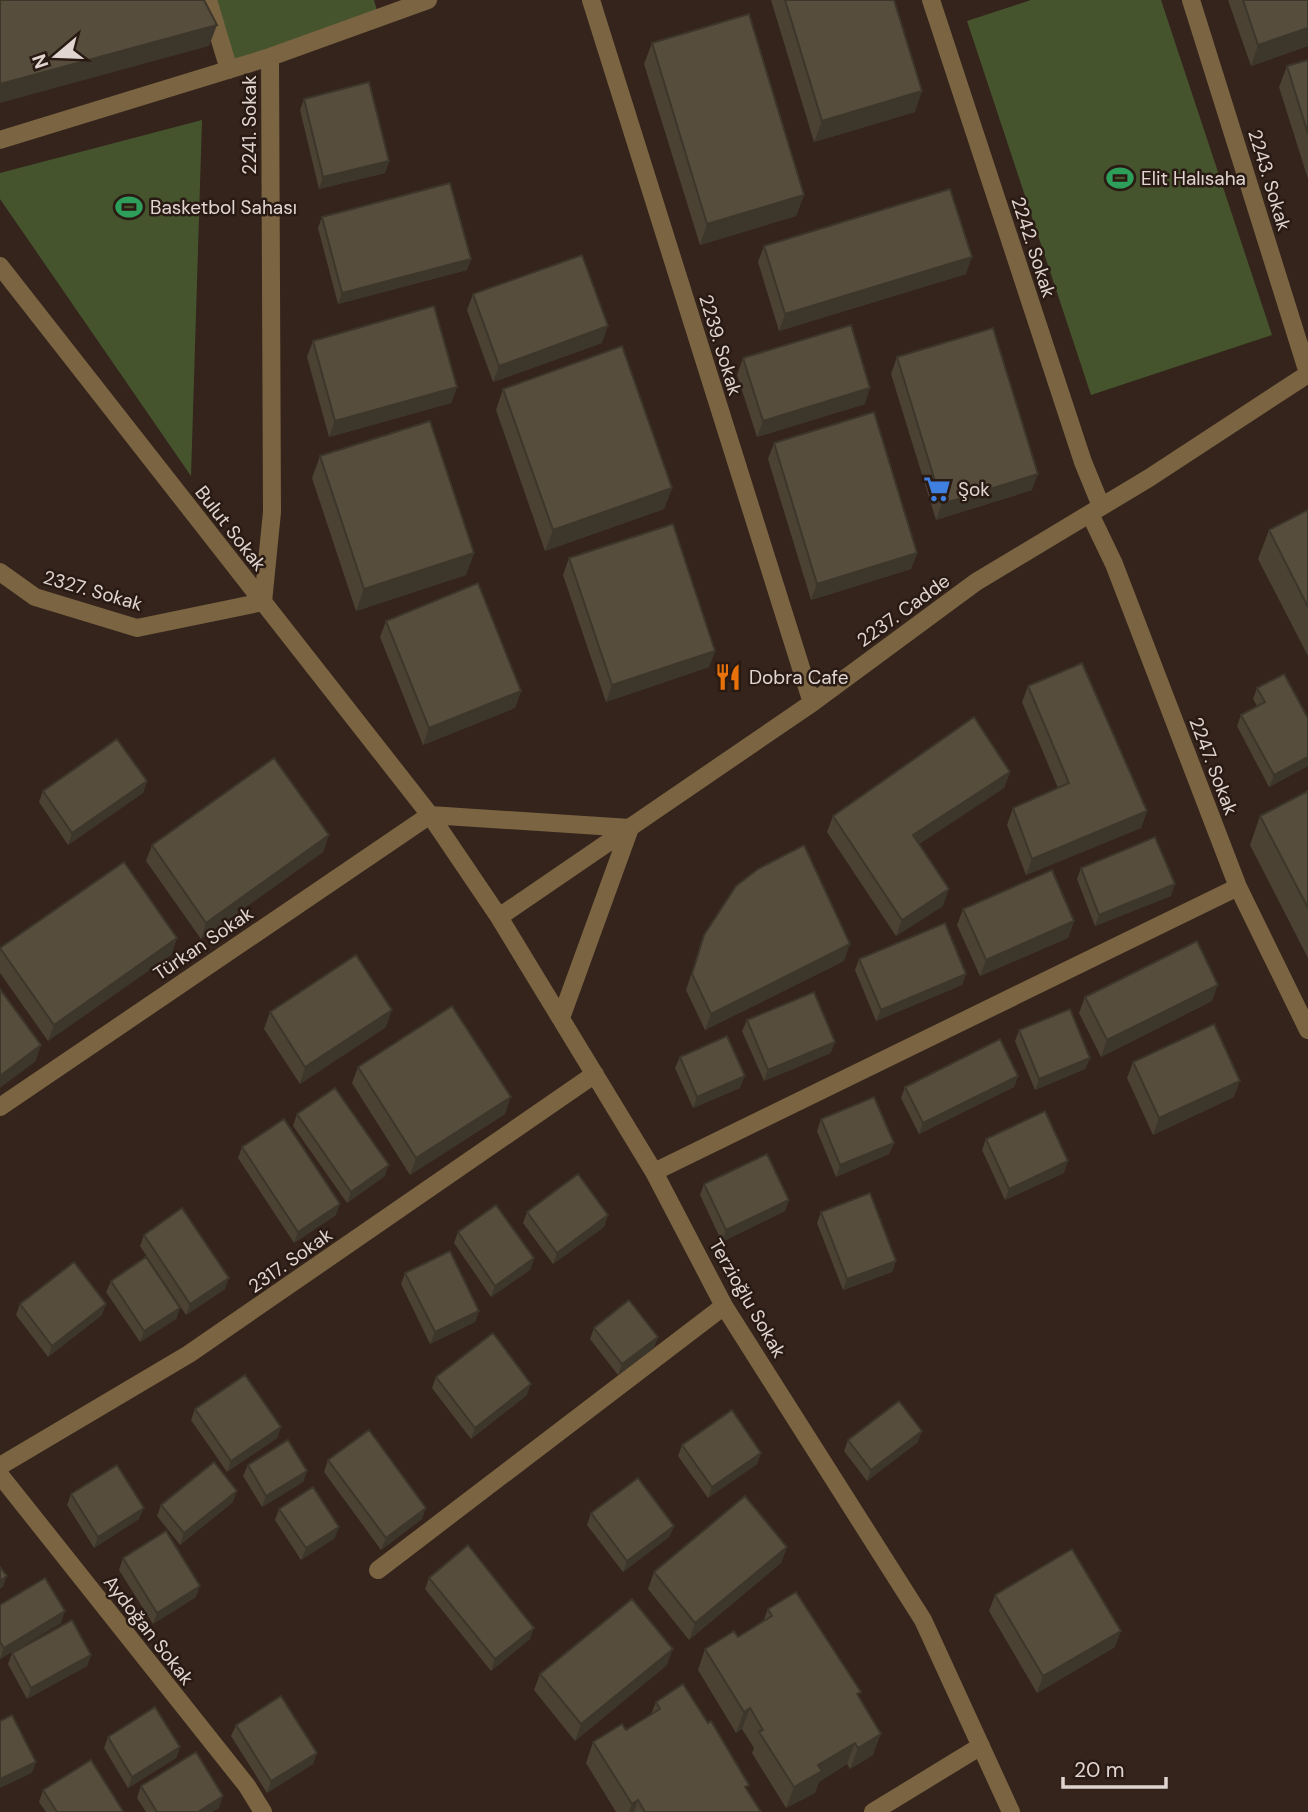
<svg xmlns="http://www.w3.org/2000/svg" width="1308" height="1812" font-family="'DM Sans',sans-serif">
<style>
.green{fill:#46542e}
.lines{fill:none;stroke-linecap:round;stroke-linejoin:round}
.minor{stroke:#7b6442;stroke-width:18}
.wall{fill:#4b4234}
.shaded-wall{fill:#3d362b}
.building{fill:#574d3d;stroke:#3d362b;stroke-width:2}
.labels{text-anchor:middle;stroke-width:5;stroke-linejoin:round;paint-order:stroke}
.street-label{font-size:19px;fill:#e0d5d1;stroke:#291a13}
.poi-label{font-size:19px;fill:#e0d5d1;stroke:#291a13;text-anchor:start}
</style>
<rect width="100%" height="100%" fill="#34241c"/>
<path class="green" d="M208 0H374L379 18 229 70Z
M1031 0H1161L1272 335 1091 395 967 21Z
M202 120 191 476 0 199V173Z"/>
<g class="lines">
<path class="minor" d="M208 0 229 70
M591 0 812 703
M931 0 1083 462 1101 506
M1191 0 1308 373
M270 57 428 0
M0 140 270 57 272 512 263 602 137 628 35 597 0 572
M0 266 430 815 499 917 654 1172 724 1306 923 1620 1011 1812
M1090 514 1114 564 1238 887 1308 1030
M430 815 630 828 561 1018
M499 917 812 703 976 582 1149 478 1308 374
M0 1107 430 815
M654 1172 1238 887
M0 1466 189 1354 595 1074
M0 1475 247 1786 263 1812
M378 1570 724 1306
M873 1812 981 1746"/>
</g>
<path class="wall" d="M771 0H894L915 112 814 142Z
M1228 0H1308V46L1251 66Z
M652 43 804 195 796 216 700 245 644 64Z
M1308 60V179L1279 87 1287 66Z
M304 99 389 161 385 173 319 189 300 110Z
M322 217 471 259 467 270 338 304 318 228Z
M764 246 966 274 779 331 758 262Z
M473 294 602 343 493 382 467 310Z
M313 341 457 387 451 403 329 437 307 357Z
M897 357 1032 490 936 520 891 374Z
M743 358 865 404 757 437 737 375Z
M503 389 672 488 664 509 545 551 496 410Z
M774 443 917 553 911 569 811 600 768 459Z
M320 456 474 553 466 575 356 611 312 478Z
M1308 510V656L1258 559 1269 530Z
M569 558 715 651 709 667 606 702 563 575Z
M386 621 521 691 515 708 423 745 380 637Z
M1028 686 1147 811 1141 828 1026 875 1007 825 1013 808 1058 788 1022 702Z
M1257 688 1308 718V766L1269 787 1237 726 1241 715 1257 706 1253 699Z
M1010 772 1004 788 919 844 943 906 896 936 827 832 833 816Z
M147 781 143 793 68 845 39 802 43 791Z
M1308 791V958L1250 845 1260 816Z
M329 835 323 852 201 939 146 861 152 845Z
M1081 868 1171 896 1095 926 1077 879Z
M963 909 1074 921 1068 938 980 976 957 925Z
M704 935 844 961 705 1030 686 990Z
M177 938 171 955 48 1041 0 973V948Z
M859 959 966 974 962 985 876 1021 855 970Z
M1085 997 1212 1001 1101 1057 1079 1013Z
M270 1012 386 1027 300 1084 264 1029Z
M747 1020 831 1053 764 1081 742 1031Z
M1019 1030 1090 1058 1085 1069 1035 1090 1015 1041Z
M680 1057 740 1088 693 1108 675 1068Z
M1133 1062 1234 1097 1153 1135 1127 1078Z
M358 1067 505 1114 410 1175 352 1083Z
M1018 1076 1014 1087 919 1134 901 1098 905 1087Z
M297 1114 385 1176 347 1203 293 1126Z
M821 1119 894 1143 889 1154 836 1177 817 1131Z
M986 1139 1064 1173 1005 1200 982 1150Z
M242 1147 336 1215 294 1243 238 1158Z
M704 1184 789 1200 785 1211 722 1242 700 1195Z
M527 1212 608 1215 604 1227 553 1264 523 1223Z
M821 1212 896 1261 892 1272 843 1290 817 1223Z
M458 1232 534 1258 530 1270 491 1297 454 1243Z
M144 1235 225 1289 186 1315 140 1246Z
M405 1273 479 1311 475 1322 430 1344 401 1284Z
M111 1281 180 1308 176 1319 140 1342 106 1292Z
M20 1304 102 1315 48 1357 16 1315Z
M594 1328 654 1348 618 1375 590 1339Z
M436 1377 527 1395 471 1439 432 1388Z
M195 1409 281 1427 277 1438 227 1472 191 1420Z
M848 1440 918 1442 867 1481 844 1451Z
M682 1445 761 1453 757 1464 708 1498 678 1456Z
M328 1460 422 1519 381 1550 324 1472Z
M248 1465 307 1471 303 1482 262 1507 243 1476Z
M71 1494 139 1519 94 1548 67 1505Z
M233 1502 180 1545 157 1516 161 1505Z
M279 1509 335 1538 301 1560 275 1520Z
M591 1513 674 1526 669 1537 623 1572 587 1525Z
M787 1547 781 1563 689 1640 648 1589 654 1572Z
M123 1558 196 1597 153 1624 119 1570Z
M429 1578 530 1639 491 1671 425 1589Z
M995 1595 1115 1647 1037 1693 989 1611Z
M0 1605 61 1623 0 1659Z
M768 1609 859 1698 873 1755 850 1769 847 1764 819 1782 815 1793 786 1808 752 1753 754 1748 742 1729 736 1733 698 1670 705 1649 738 1637 763 1622Z
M12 1653 91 1655 87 1666 27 1699 8 1664Z
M667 1665 575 1741 534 1690 540 1674Z
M656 1702 747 1790 761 1812H616L586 1763 593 1742 626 1730 651 1714Z
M236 1725 317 1753 313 1764 267 1793 231 1736Z
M108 1737 180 1747 176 1758 128 1788 104 1748Z
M141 1786 219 1808 212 1812H146L137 1798Z
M43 1790 123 1811V1812H46L39 1802Z"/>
<path class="shaded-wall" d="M217 25 209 46 0 103V84Z
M1308 28V46L1251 66 1258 45Z
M922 91 915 112 814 142 822 121Z
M389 161 385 173 319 189 323 177Z
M804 195 796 216 700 245 707 224Z
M972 257 966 274 779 331 785 314Z
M471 259 467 270 338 304 342 293Z
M608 326 602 343 493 382 499 366Z
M457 387 451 403 329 437 335 421Z
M870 388 865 404 757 437 763 421Z
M1038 474 1032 490 936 520 942 504Z
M672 488 664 509 545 551 553 530Z
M474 553 466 575 356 611 364 589Z
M917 553 911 569 811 600 817 584Z
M715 651 709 667 606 702 612 685Z
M521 691 515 708 423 745 429 728Z
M1308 757V766L1269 787 1274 775Z
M1010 772 1004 788 907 852 913 835Z
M147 781 143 793 68 845 72 833Z
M1147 811 1141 828 1026 875 1032 859Z
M329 835 323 852 201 939 206 923Z
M1175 884 1171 896 1095 926 1099 915Z
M949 889 943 906 896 936 902 920Z
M1074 921 1068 938 980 976 986 960Z
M177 938 171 955 48 1041 54 1025Z
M850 944 844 961 705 1030 711 1014Z
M966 974 962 985 876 1021 881 1010Z
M1218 985 1212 1001 1101 1057 1107 1040Z
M392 1010 386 1027 300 1084 305 1067Z
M835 1042 831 1053 764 1081 768 1070Z
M41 1045 36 1061 0 1088V1076Z
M1090 1058 1085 1069 1035 1090 1039 1079Z
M745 1076 740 1088 693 1108 697 1097Z
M1018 1076 1014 1087 919 1134 923 1123Z
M1240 1081 1234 1097 1153 1135 1159 1118Z
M511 1097 505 1114 410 1175 416 1158Z
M894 1143 889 1154 836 1177 840 1165Z
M1068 1161 1064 1173 1005 1200 1009 1189Z
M389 1165 385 1176 347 1203 351 1192Z
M789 1200 785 1211 722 1242 726 1230Z
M340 1204 336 1215 294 1243 298 1232Z
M608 1215 604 1227 553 1264 557 1253Z
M534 1258 530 1270 491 1297 495 1286Z
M896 1261 892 1272 843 1290 847 1279Z
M229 1278 225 1289 186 1315 190 1304Z
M106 1304 102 1315 48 1357 52 1346Z
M180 1308 176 1319 140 1342 144 1331Z
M479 1311 475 1322 430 1344 435 1332Z
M658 1337 654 1348 618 1375 622 1364Z
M531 1384 527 1395 471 1439 475 1428Z
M281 1427 277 1438 227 1472 231 1461Z
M922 1431 918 1442 867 1481 871 1470Z
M761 1453 757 1464 708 1498 712 1487Z
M307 1471 303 1482 262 1507 266 1496Z
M237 1491 233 1502 180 1545 184 1533Z
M144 1508 139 1519 94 1548 98 1537Z
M426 1508 422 1519 381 1550 386 1538Z
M674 1526 669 1537 623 1572 627 1561Z
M339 1527 335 1538 301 1560 306 1548Z
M787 1547 781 1563 689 1640 695 1623Z
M7 1576 3 1587 0 1589V1581Z
M200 1586 196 1597 153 1624 157 1613Z
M65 1611 61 1623 0 1659 4 1648Z
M534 1628 530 1639 491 1671 495 1659Z
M1121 1631 1115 1647 1037 1693 1043 1676Z
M673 1649 667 1665 575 1741 581 1724Z
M91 1655 87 1666 27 1699 31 1688Z
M750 1708 742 1729 736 1733 744 1712Z
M881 1734 873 1755 850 1769 858 1748Z
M855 1743 847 1764 819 1782 815 1793 786 1808 794 1787 818 1765Z
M180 1747 176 1758 128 1788 132 1777Z
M317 1753 313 1764 267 1793 271 1781Z
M36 1762 32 1773 0 1788V1779Z
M223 1796 219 1808 212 1812H198Z
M638 1800 634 1812H629L632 1804Z"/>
<path class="building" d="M0 0H204L217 25 0 84Z
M785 0H894L922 91 822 121Z
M1243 0H1308V28L1258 45Z
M749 14 804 195 707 224 652 43Z
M1308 60V134L1287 66Z
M369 82 389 161 323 177 304 99Z
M450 183 471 259 342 293 322 217Z
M950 189 972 257 785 314 764 246Z
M582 255 608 326 499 366 473 294Z
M434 306 457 387 335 421 313 341Z
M851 325 870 388 763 421 743 358Z
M993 328 1038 474 942 504 897 357Z
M622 346 672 488 553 530 503 389Z
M874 412 917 553 817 584 774 443Z
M430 421 474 553 364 589 320 456Z
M1308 510V607L1269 530Z
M673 524 715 651 612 685 569 558Z
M478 583 521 691 429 728 386 621Z
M1082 663 1147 811 1032 859 1013 808 1069 783 1028 686Z
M1284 674 1308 718V757L1274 775 1241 715 1265 702 1257 688Z
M974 717 1010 772 913 835 949 889 902 920 833 816Z
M117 739 147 781 72 833 43 791Z
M274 758 329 835 206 923 152 845Z
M1308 791V908L1260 816Z
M1155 837 1175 884 1099 915 1081 868Z
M804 845 850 944 711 1014 692 974 704 935 736 886 758 869Z
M124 862 177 938 54 1025 0 948Z
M1052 870 1074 921 986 960 963 909Z
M945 923 966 974 881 1010 859 959Z
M1197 941 1218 985 1107 1040 1085 997Z
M356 955 392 1010 305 1067 270 1012Z
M0 989 41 1045 0 1076Z
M814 992 835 1042 768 1070 747 1020Z
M452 1006 511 1097 416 1158 358 1067Z
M1070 1009 1090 1058 1039 1079 1019 1030Z
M1214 1024 1240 1081 1159 1118 1133 1062Z
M727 1036 745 1076 697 1097 680 1057Z
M1000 1039 1018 1076 923 1123 905 1087Z
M335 1088 389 1165 351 1192 297 1114Z
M874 1097 894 1143 840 1165 821 1119Z
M1045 1111 1068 1161 1009 1189 986 1139Z
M284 1119 340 1204 298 1232 242 1147Z
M767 1154 789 1200 726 1230 704 1184Z
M578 1174 608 1215 557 1253 527 1212Z
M870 1193 896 1261 847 1279 821 1212Z
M496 1205 534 1258 495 1286 458 1232Z
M182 1208 229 1278 190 1304 144 1235Z
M450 1251 479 1311 435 1332 405 1273Z
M146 1257 180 1308 144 1331 111 1281Z
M74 1262 106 1304 52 1346 20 1304Z
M629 1300 658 1337 622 1364 594 1328Z
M493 1333 531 1384 475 1428 436 1377Z
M245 1375 281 1427 231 1461 195 1409Z
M899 1401 922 1431 871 1470 848 1440Z
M732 1410 761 1453 712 1487 682 1445Z
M369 1430 426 1508 386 1538 328 1460Z
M288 1440 307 1471 266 1496 248 1465Z
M214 1462 237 1491 184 1533 161 1505Z
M117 1465 144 1508 98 1537 71 1494Z
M638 1478 674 1526 627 1561 591 1513Z
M313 1487 339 1527 306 1548 279 1509Z
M745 1496 787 1547 695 1623 654 1572Z
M166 1531 200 1586 157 1613 123 1558Z
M468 1545 534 1628 495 1659 429 1578Z
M1072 1549 1121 1631 1043 1676 995 1595Z
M0 1567 7 1576 0 1581Z
M45 1578 65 1611 4 1648 0 1642V1605Z
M796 1592 861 1692 857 1694 881 1734 858 1748 855 1743 818 1765 822 1771 794 1787 759 1732 763 1730 750 1708 744 1712 705 1649 734 1631 738 1637 772 1616 768 1609Z
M632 1599 673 1649 581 1724 540 1674Z
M72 1620 91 1655 31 1688 12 1653Z
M683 1684 708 1723 711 1721 749 1785 745 1787 761 1812H645L638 1800 632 1804 593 1742 622 1724 626 1730 660 1709 656 1702Z
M281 1696 317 1753 271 1781 236 1725Z
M155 1707 180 1747 132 1777 108 1737Z
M12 1715 36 1762 0 1779V1721Z
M196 1752 223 1796 198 1812H157L141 1786Z
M91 1760 123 1811 122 1812H57L43 1790Z"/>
<defs>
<symbol id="stadium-bare" viewBox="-9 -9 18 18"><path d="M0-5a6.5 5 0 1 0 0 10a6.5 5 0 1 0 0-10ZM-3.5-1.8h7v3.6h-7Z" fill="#2e9e5b" stroke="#291a13" stroke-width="2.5" paint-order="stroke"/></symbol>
<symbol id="supermarket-bare" viewBox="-9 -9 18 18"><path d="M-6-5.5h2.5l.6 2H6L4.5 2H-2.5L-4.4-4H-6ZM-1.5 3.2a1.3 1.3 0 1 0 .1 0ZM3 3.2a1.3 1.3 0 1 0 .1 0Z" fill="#3f7fe0" stroke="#291a13" stroke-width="2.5" paint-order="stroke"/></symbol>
<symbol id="restaurant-bare" viewBox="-9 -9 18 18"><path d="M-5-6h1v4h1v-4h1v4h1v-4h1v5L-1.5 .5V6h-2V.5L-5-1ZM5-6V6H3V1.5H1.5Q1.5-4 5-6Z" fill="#e8710a" stroke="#291a13" stroke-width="2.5" paint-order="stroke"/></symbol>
</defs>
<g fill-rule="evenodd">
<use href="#stadium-bare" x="1101" y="159" width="38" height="38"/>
<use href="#stadium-bare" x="110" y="188" width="38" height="38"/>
<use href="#supermarket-bare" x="918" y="470" width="38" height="38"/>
<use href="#restaurant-bare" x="709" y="658" width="38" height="38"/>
</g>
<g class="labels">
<g class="street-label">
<text transform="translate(249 125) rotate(-90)" y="7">2241. Sokak</text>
<text transform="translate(1270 180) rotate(73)" y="7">2243. Sokak</text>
<text transform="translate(1034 247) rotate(72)" y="7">2242. Sokak</text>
<text transform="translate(721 345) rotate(73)" y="7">2239. Sokak</text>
<text transform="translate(231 528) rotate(52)" y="7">Bulut Sokak</text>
<text transform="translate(93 590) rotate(16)" y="7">2327. Sokak</text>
<text transform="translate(903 610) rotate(-36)" y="7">2237. Cadde</text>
<text transform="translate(1214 766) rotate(69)" y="7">2247. Sokak</text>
<text transform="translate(203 943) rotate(-34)" y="7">Türkan Sokak</text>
<text transform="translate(290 1260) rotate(-35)" y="7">2317. Sokak</text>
<text transform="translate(748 1298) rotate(60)" y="7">Terzioğlu Sokak</text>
<text transform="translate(149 1630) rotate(52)" y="7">Aydoğan Sokak</text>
</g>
<g class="poi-label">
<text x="1141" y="185">Elit Halısaha</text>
<text x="150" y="214">Basketbol Sahası</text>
<text x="958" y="496">Şok</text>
<text x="749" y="684">Dobra Cafe</text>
</g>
</g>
<g transform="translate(56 56) rotate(251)" stroke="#291a13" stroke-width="5" paint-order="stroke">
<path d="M0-5L12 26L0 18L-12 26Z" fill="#e0d5d1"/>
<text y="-10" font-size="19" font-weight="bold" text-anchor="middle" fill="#e0d5d1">N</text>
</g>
<path d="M1063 1777v10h103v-10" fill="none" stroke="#e0d5d1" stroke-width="3.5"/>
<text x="1074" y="1777" font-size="21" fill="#e0d5d1" stroke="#291a13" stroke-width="5" paint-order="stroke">20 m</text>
</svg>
